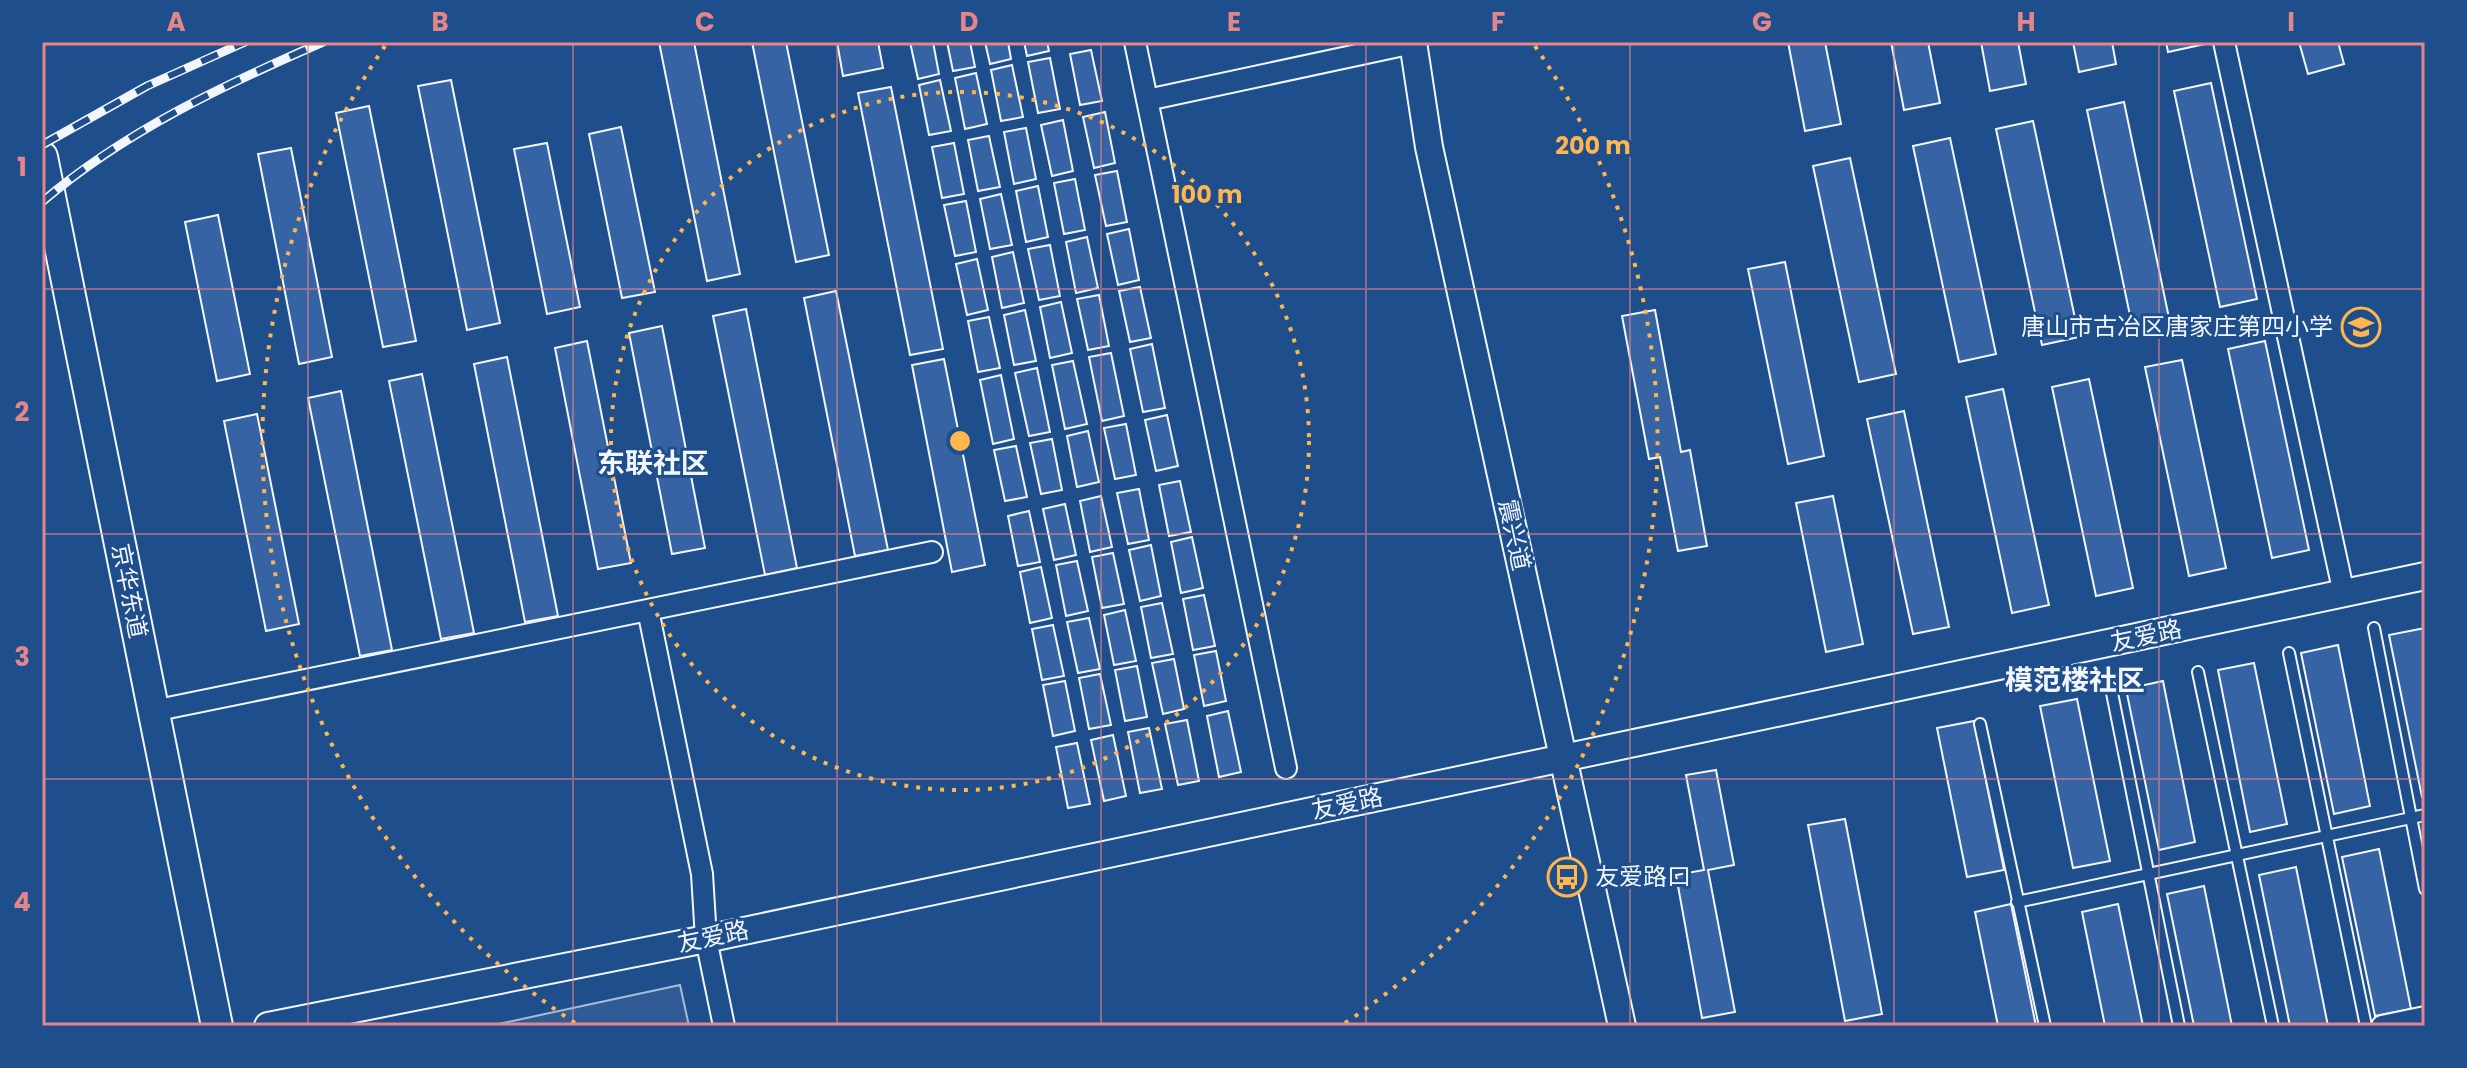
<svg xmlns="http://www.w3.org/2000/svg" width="2467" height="1068" font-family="Poppins,'Noto Sans SC',sans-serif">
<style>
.green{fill:#305b95;stroke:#a8bbd7;stroke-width:2}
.building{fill:#3563a3;stroke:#f2f6ff;stroke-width:2}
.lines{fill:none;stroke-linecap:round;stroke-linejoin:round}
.service-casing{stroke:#f2f6ff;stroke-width:14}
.minor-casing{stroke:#f2f6ff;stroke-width:24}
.tertiary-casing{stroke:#f2f6ff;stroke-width:30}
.secondary-casing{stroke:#f2f6ff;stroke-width:34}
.service{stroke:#1f4e8c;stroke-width:10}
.minor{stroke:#1f4e8c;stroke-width:20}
.tertiary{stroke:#1f4e8c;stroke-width:26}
.secondary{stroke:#1f4e8c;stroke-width:30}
.rail-casing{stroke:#f2f6ff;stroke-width:9}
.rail{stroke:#1f4e8c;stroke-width:6;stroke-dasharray:18;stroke-linecap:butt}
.grid{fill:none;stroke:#e38589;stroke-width:2;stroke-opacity:0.55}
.ring{fill:none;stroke:#ffb74d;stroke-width:4;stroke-dasharray:4 8}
.labels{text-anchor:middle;stroke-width:6;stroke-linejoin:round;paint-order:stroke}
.poi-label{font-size:24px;fill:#f2f6ff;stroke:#1f4e8c;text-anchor:end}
.street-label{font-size:24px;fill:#f2f6ff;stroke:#1f4e8c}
.quarter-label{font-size:28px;font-weight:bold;fill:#f2f6ff;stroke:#1f4e8c}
.centre{fill:#ffb74d;stroke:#1f4e8c;stroke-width:4}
.ring-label{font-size:24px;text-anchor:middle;font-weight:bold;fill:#ffb74d;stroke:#1f4e8c;stroke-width:6;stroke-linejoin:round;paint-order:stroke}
.neatline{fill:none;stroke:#e38589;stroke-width:3}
.grid-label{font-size:26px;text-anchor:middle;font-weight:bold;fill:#e38589}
</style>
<rect width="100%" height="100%" fill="#1f4e8c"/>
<path class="green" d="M680 985 689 1026H489Z"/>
<path class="building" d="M659 42H694L740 274 707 281Z
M752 42H786L829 255 796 262Z
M837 42H878L883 68 843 76Z
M910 42H933L939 74 918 79Z
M947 42H970L975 67 953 71Z
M985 42H1008L1011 59 990 64Z
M1024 42H1047L1049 51 1027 56Z
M1788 42H1825L1841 124 1805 131Z
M1891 42H1928L1940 103 1904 110Z
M1981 42H2018L2026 84 1990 91Z
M2073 42H2112L2116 64 2079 72Z
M2166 42H2204L2205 44 2168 52Z
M2299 42H2338L2344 64 2308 74Z
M1091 50 1102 101 1080 105 1070 54Z
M1050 58 1060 109 1038 113 1028 62Z
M1012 65 1023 117 1001 121 991 70Z
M976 73 987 124 965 129 955 78Z
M451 80 500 323 467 330 418 86Z
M940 80 951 131 929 135 919 85Z
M2211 83 2257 299 2220 307 2174 91Z
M891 87 943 349 910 355 858 93Z
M2124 102 2169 318 2132 325 2087 110Z
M369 106 416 341 383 347 336 113Z
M1105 112 1115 163 1094 168 1083 117Z
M1063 120 1073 171 1052 176 1041 125Z
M2033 121 2079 337 2042 345 1996 129Z
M621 127 655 292 622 298 589 134Z
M1026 128 1036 179 1014 184 1004 132Z
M989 136 1000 187 978 191 968 140Z
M1950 138 1996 354 1959 362 1913 146Z
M547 143 580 307 547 314 514 149Z
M954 143 964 194 942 198 932 147Z
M291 148 332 357 299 364 258 154Z
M1850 158 1896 374 1859 382 1813 166Z
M1117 171 1127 222 1106 226 1095 175Z
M1075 179 1085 230 1064 234 1054 183Z
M1038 186 1048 237 1026 242 1016 191Z
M1001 194 1012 245 990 249 980 199Z
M966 201 976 252 955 256 944 205Z
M218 215 250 374 217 381 185 222Z
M1129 229 1139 280 1118 285 1107 234Z
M1087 237 1098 288 1076 293 1066 242Z
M1050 245 1060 296 1039 300 1028 249Z
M1013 252 1024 303 1002 308 992 257Z
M977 259 988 310 967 315 956 264Z
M1785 262 1824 456 1788 464 1748 269Z
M1140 287 1151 338 1130 342 1119 291Z
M836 291 888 550 855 556 804 298Z
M1099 295 1109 346 1088 350 1077 299Z
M1061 302 1072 353 1050 358 1040 307Z
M746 309 797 568 765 575 713 316Z
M1025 310 1036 361 1014 365 1004 315Z
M1655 310 1681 452 1690 450 1707 546 1678 551 1660 457 1649 459 1622 316Z
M989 317 1000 368 978 372 968 321Z
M662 326 705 548 672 554 629 333Z
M587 341 631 563 598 569 555 348Z
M2265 341 2309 550 2272 558 2228 349Z
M1152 344 1165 408 1143 412 1130 349Z
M1111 353 1124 416 1102 421 1089 357Z
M507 357 558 616 525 622 474 364Z
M944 359 985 565 952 572 912 365Z
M2182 360 2226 568 2189 576 2145 367Z
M1073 361 1087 424 1065 429 1052 365Z
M1037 368 1050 432 1029 436 1015 373Z
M422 374 474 633 441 639 389 381Z
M1001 375 1014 439 993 444 980 380Z
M2089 379 2133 588 2096 596 2052 387Z
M2003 389 2049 605 2012 613 1966 397Z
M341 391 392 650 360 656 308 398Z
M1904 411 1949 627 1913 634 1867 419Z
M257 414 299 624 266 631 224 421Z
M1167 415 1178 466 1156 471 1145 420Z
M1126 424 1136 475 1115 479 1104 428Z
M1088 431 1099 482 1077 487 1067 436Z
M1052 439 1062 490 1041 494 1030 443Z
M1016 446 1027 497 1005 501 994 450Z
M1180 481 1191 532 1169 536 1159 485Z
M1139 489 1149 540 1128 544 1117 493Z
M1101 496 1112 547 1090 552 1080 501Z
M1833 496 1863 644 1826 652 1796 503Z
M1065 504 1076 555 1054 560 1043 509Z
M1029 511 1040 562 1018 566 1008 516Z
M1192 537 1203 588 1181 593 1171 542Z
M1151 545 1161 596 1140 601 1129 550Z
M1113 553 1124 604 1102 608 1092 557Z
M1077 561 1088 611 1066 616 1056 565Z
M1041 567 1052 618 1030 623 1020 572Z
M1204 595 1215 646 1193 650 1183 599Z
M1162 603 1173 654 1151 658 1141 607Z
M1125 610 1136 661 1114 665 1104 615Z
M1089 618 1100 669 1078 673 1067 622Z
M1053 625 1064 676 1042 680 1032 629Z
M2425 628V796L2422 797 2389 635Z
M2338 645 2370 806 2334 814 2301 653Z
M1216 651 1226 701 1204 706 1194 655Z
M1174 659 1184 709 1163 714 1152 663Z
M2254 663 2287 824 2250 832 2218 670Z
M1137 666 1147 717 1125 721 1115 670Z
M1100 674 1111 725 1089 729 1079 678Z
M1065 681 1075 731 1053 736 1043 685Z
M2163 681 2195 842 2159 850 2126 689Z
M2077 699 2110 861 2073 868 2040 706Z
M1228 711 1241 772 1219 777 1207 716Z
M1187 720 1199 781 1178 785 1165 724Z
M1974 721 2004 870 1967 877 1937 728Z
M1149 728 1162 789 1140 793 1128 732Z
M1113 735 1126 796 1104 801 1091 740Z
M1077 743 1090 804 1068 808 1056 747Z
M1716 770 1734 865 1708 870 1735 1012 1702 1018 1676 875 1704 870 1686 775Z
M1845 819 1882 1014 1845 1021 1808 825Z
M2379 849 2411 1009 2375 1016 2342 857Z
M2296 867 2328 1026H2290L2259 875Z
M2204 886 2232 1026H2194L2167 894Z
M2011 904 2036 1026H1998L1975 912Z
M2118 904 2143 1026H2105L2082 912Z"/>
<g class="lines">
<defs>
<path id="service" d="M2374 628 2425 889
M2289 653 2366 1026
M2198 672 2273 1026
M2111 688 2179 1026
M1980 724 2045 1026
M2017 902 2425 815"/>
<path id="minor" d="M1135 42 1286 768
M2224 42 2344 594
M1147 100 1413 43
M648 610 702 874 706 939 724 1026
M153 711 932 552
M2382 1026 2425 1017"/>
<path id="tertiary" d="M1413 42 1429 147 1622 1026
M268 1026 706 939 2425 576"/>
<path id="secondary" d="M42 157 217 1026"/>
</defs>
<use href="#service" class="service-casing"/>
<use href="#minor" class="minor-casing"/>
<use href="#tertiary" class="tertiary-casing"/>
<use href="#secondary" class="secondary-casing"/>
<use href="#service" class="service"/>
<use href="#minor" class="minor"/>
<use href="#tertiary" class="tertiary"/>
<use href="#secondary" class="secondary"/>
<defs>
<path id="rail" d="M42 145 147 86 245 42
M42 202C125 131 224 85 323 42"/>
</defs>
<use href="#rail" class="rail-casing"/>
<use href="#rail" class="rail"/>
</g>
<path class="grid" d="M308 42V1026M573 42V1026M837 42V1026M1101 42V1026M1366 42V1026M1630 42V1026M1894 42V1026M2159 42V1026M42 289H2425M42 534H2425M42 779H2425"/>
<g class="ring">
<circle cx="960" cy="441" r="349"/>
<path d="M575 1023A698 698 0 0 1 385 46M1535 46A698 698 0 0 1 1345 1023"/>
</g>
<defs>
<symbol id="school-ring" viewBox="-11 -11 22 22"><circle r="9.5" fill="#1f4e8c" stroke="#ffb74d" stroke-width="1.5"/><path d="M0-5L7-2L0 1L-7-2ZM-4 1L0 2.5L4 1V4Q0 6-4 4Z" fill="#ffb74d"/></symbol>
<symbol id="bus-ring" viewBox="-11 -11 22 22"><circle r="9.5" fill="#1f4e8c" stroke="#ffb74d" stroke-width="1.5"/><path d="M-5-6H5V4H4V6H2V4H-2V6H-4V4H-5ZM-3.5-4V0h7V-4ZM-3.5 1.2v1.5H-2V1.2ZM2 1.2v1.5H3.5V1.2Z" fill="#ffb74d"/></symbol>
</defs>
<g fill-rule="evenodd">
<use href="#school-ring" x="2339" y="305" width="44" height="44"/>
<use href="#bus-ring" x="1545" y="855" width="44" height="44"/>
</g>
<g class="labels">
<g class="poi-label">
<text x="2333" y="335">唐山市古冶区唐家庄第四小学</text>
<text x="1595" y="885" text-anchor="start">友爱路口</text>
</g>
<g class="street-label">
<text transform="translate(1514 535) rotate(78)" y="8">震兴道</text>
<text transform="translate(129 591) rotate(79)" y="8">京华东道</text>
<text transform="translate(2146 636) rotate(-12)" y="8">友爱路</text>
<text transform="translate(1347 804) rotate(-12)" y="8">友爱路</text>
<text transform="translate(713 937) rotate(-12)" y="8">友爱路</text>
</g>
<g class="quarter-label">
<text x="653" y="473">东联社区</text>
<text x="2075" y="690">模范楼社区</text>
</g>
</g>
<circle cx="960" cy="441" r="12" class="centre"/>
<g class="ring-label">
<text x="1593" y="154">200 m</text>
<text x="1207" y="203">100 m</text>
</g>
<rect width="2467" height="1068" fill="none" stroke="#1f4e8c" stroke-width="88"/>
<rect x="44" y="44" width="2379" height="980" class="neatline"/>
<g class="grid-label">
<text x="176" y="31">A</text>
<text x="440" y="31">B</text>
<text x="705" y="31">C</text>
<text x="969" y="31">D</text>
<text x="1234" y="31">E</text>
<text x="1498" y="31">F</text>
<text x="1762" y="31">G</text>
<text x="2026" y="31">H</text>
<text x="2291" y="31">I</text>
<text x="22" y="176">1</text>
<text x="22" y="421">2</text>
<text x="22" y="666">3</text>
<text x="22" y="911">4</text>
</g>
</svg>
